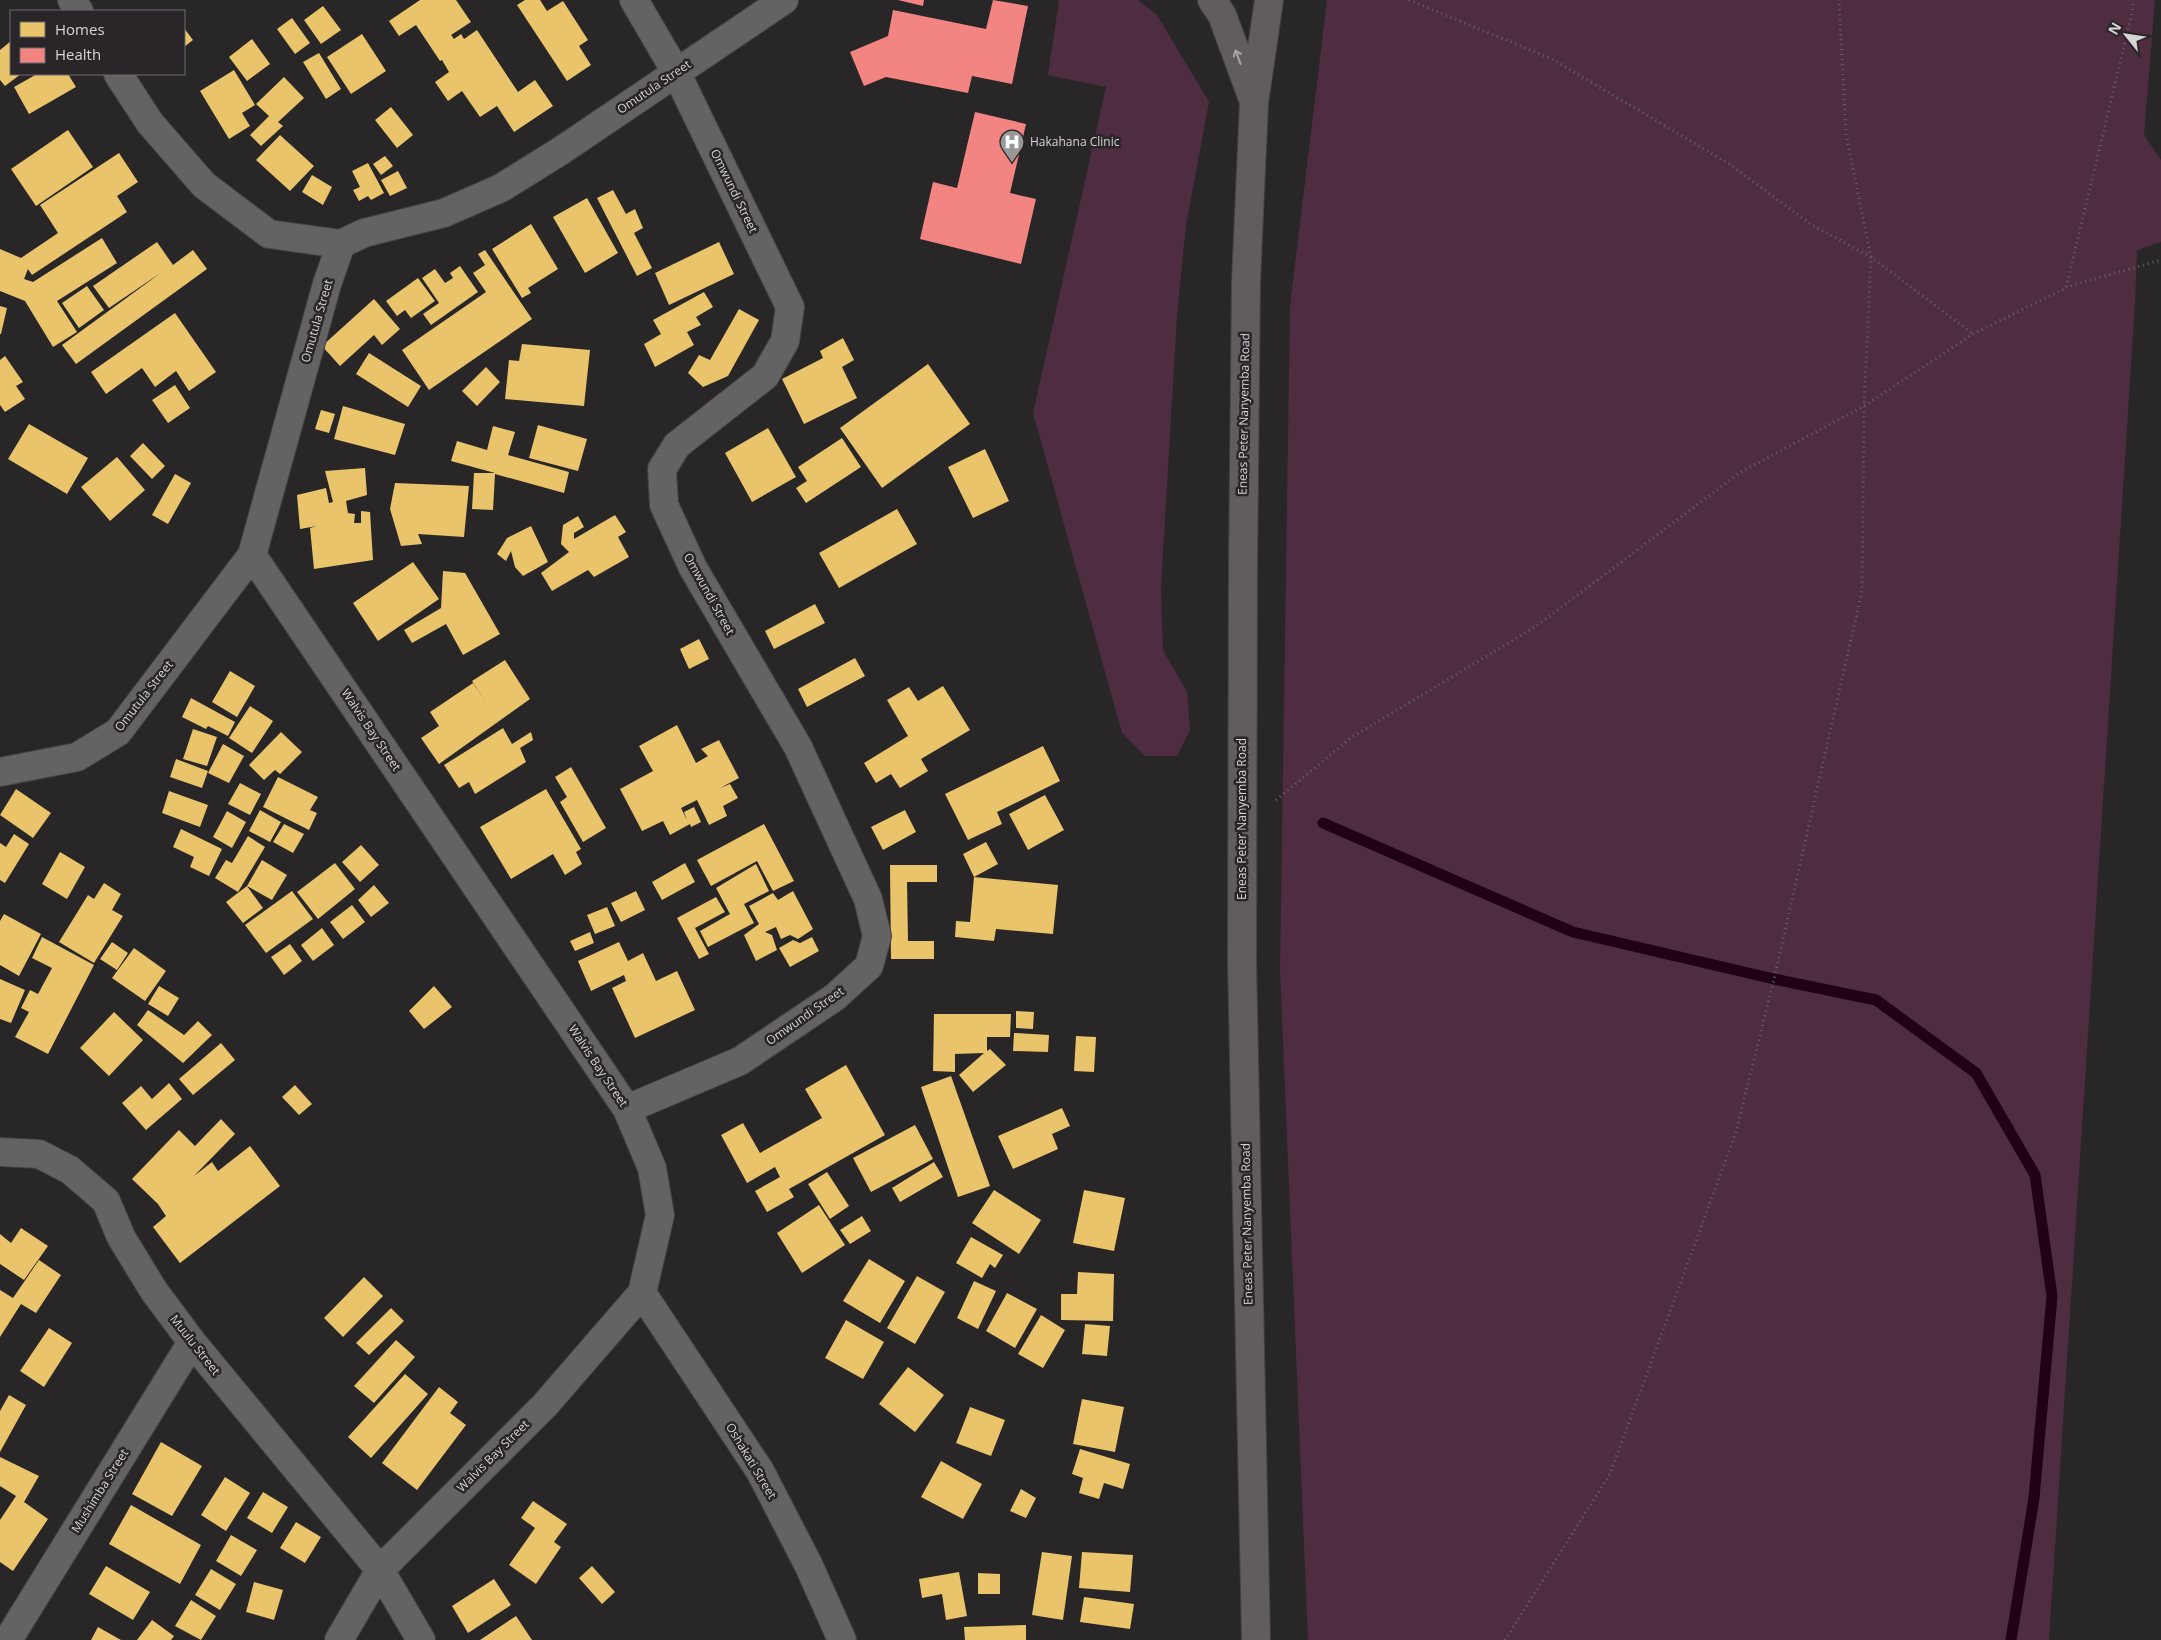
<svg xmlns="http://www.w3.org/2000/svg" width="2161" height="1640" font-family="'Open Sans',sans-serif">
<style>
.green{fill:#4e2d41}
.homes{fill:#e9c46a}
.health{fill:#f28482}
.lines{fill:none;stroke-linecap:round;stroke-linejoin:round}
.stream{stroke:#1f0315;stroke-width:11}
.street-casing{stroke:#454244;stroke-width:30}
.secondary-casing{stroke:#454244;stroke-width:30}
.path{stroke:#656465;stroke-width:3;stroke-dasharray:1 4;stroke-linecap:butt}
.street{stroke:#646263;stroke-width:28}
.secondary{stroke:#615d5f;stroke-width:28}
.oneway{stroke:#a8a4a6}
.labels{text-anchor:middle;stroke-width:5;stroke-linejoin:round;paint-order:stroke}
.street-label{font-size:12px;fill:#d7d4d6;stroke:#2a2528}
.poi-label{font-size:12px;fill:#d7d4d6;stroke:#2a2528;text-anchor:start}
</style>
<rect width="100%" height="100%" fill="#292628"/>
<path class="green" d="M1059 0H1138L1157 15 1209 102 1186 225 1177 316 1161 587 1163 650 1187 692 1190 730 1177 756H1145L1122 733 1033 413 1106 87 1048 75Z
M1327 0H2155L2144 135 2161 160V242L2137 250 2135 303 2049 1640H1308L1280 970 1290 306Z"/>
<path class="homes" d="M420 0H456L471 22 451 35 454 39 461 34 464 39 477 30 518 92 535 80 553 106 514 132 497 106 480 117 462 91 448 101 435 82 449 72 442 60 440 61 416 25 399 36 389 21Z
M525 0H540L547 11 563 1 588 40 579 46 591 65 567 81 517 5Z
M323 6 341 30 321 44 304 20Z
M292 18 310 43 295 54 277 29Z
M184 28 193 40 184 47Z
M362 34 386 71 351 94 327 57Z
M252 39 270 64 247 81 229 57Z
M11 41V74H21L5 86 0 80V50Z
M319 53 341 89 326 99 303 62Z
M234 70 255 105 242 113 250 126 229 139 200 91Z
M37 74H68L76 87 29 114 14 87Z
M284 77 304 98 278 122 283 126 261 146 250 135 269 116 256 104Z
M391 107 413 135 397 148 375 120Z
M68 130 93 167 36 206 11 169Z
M280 135 314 166 290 191 256 160Z
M119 153 138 182 117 196 127 212 32 275 28 269 24 279 33 282 102 238 117 263 57 301 77 332 53 347 25 301 0 291V249L21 258 58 233 40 205Z
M385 156 393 166 381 175 373 164Z
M368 163 384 193 371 200 368 196 359 201 353 190 360 187 352 171Z
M398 171 407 188 390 196 381 180Z
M312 175 332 187 323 205 302 192Z
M613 190 626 214 635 209 643 228 634 233 652 268 637 276 597 198Z
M587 198 618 253 585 273 553 217Z
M531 224 558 269 528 288 531 293 522 298 492 249Z
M157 242 173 265 193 250 207 269 76 364 62 345 162 272 109 308 93 286Z
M719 242 734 274 669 305 655 273Z
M485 250 532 319 429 390 402 350 486 292 473 273 485 265 478 254Z
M460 266 478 292 431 325 423 314 439 303 422 278 435 269 445 283 453 278 450 273Z
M418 278 435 301 411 318 405 310 397 316 386 301Z
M87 286 104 310 79 328 62 303Z
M704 292 713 307 696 317 701 325 687 332 694 345 655 367 644 344 661 334 653 320Z
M374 299 400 329 382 345 374 335 340 366 322 346Z
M0 306 7 308 1 334H0Z
M739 309 759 320 728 376 703 387 688 373 699 355 710 360Z
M175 313 216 372 189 391 176 371 155 387 142 368 106 394 91 372Z
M843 338 854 360 842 367 857 398 804 424 782 379 823 358 820 351Z
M522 344 590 350 584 406 505 399 509 360 519 361Z
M369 353 421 386 408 407 356 374Z
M5 356 23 382 16 386 25 399 5 412 0 405V360Z
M928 364 970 424 882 488 840 428Z
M486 367 500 382 477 406 462 391Z
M175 385 190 408 168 423 152 400Z
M343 406 405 424 395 455 334 439Z
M321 410 335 414 329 433 315 429Z
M29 424 88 458 67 494 8 459Z
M538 425 587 439 578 471 529 458Z
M493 426 515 432 508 455 569 472 564 493 495 474 493 510 472 509 474 473H495L451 461 457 441 487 450Z
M768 428 796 477 752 502 725 453Z
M842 438 861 467 806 503 796 488 807 481 798 467Z
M143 443 165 466 152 479 130 456Z
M985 449 1009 501 973 518 948 467Z
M117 457 145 490 110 521 81 487Z
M365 468 367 495 346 501 348 513 355 514 354 523H361V511L370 512 373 560 314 569 310 528 317 526 300 529 297 495 326 488 329 503 333 502 325 471Z
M175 474 191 483 168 524 152 515Z
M395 483 469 486 464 537 418 534 422 544 401 546 390 509Z
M897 509 917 544 839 588 819 553Z
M615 515 626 532 618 537 629 557 594 577 588 570 552 591 541 573 569 552 561 544 563 525 578 516 584 527 574 533V539Z
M531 526 548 562 523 576 515 567 511 551 506 561 497 554 507 538Z
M413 562 439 599 378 641 353 603Z
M443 571 465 573 500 634 463 655 446 624 412 643 404 630 441 608Z
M815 604 825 623 774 649 765 631Z
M699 639 709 659 689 669 680 649Z
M855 658 865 676 807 707 798 689Z
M505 660 530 699 439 764 421 738 439 726 430 712 473 683 486 702 472 681Z
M230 671 255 686 237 717 212 702Z
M943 686 970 730 921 759 928 771 900 788 891 774 876 783 864 763 908 736 887 700 909 687 918 701Z
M191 698 235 722 228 736 208 726 206 729 182 717Z
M250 706 273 721 252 753 229 738Z
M677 725 696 763 708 756 701 749 719 740 739 778 720 788 730 784 738 798 723 806 727 816 709 825 697 800 681 808 687 820 684 812 694 807 701 822 691 827 690 824 670 835 663 821 642 831 620 789 653 771 639 746Z
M503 728 512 744 531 732 533 740 520 748 526 762 475 794 469 782 459 788 444 765Z
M193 729 217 737 207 766 183 759Z
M281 732 302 752 280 774 275 770 264 780 249 765Z
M223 744 244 756 229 783 208 773Z
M1043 746 1060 781 997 812 1002 824 968 840 945 794Z
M176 759 208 771 202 788 170 777Z
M571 767 606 828 583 842 560 802 567 797 555 777Z
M278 777 318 797 310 810 317 813 309 830 263 807Z
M240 783 261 794 250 815 228 804Z
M16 789 51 813 33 838 0 815Z
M546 789 581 849 576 852 582 864 565 875 553 854 511 879 480 827Z
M169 791 208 805 200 827 162 813Z
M1045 795 1064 830 1028 850 1009 814Z
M260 810 281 822 270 842 249 831Z
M905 810 916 832 883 850 871 827Z
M227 811 246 822 232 848 213 837Z
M284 824 304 834 293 853 273 842Z
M764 824 794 881 773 891 757 861 711 886 697 860Z
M181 829 222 849 209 876 190 867 194 857 173 847Z
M14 834 29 844 5 883 0 880V843L6 847Z
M248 836 265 847 238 892 215 878 226 860 232 863Z
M986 842 998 864 974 877 963 854Z
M361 845 379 865 360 882 342 862Z
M60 852 85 867 67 899 42 884Z
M262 860 287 875 272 900 247 886Z
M335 863 355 889 318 919 297 892Z
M685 863 695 882 662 900 652 882Z
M756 864 769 891 744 904 754 923 708 947 700 931 730 914 716 888Z
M890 865H937V882H907L908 941H934V959H891Z
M974 877 1058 885 1053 934 996 929 994 941 955 937 956 921 970 922Z
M104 883 121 894 112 910 123 916 94 963 59 942 88 895 94 899Z
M374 885 389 903 371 917 358 900Z
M247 886 263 908 243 923 226 902Z
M292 891 313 919 266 953 245 925Z
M636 891 645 910 621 922 611 903Z
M793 891 813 929 798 939 790 935 781 939 776 927 765 932 772 935 777 950 756 961 744 935 759 924 749 906 773 893 778 900Z
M716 897 725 912 695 928 709 954 699 959 677 918Z
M352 905 365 922 343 939 330 922Z
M607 907 615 926 595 934 587 915Z
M4 914 41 934 19 976 0 965V921Z
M322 928 334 945 313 961 301 945Z
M590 932 594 943 575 951 570 941Z
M42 937 94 965 48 1054 15 1037 29 1012 21 1008 30 990 38 994 52 968 32 958Z
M812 937 819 951 790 967 779 948 793 940 800 943Z
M112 942 128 953 117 970 100 959Z
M619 942 628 961 643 953 656 981 677 971 695 1010 635 1038 612 988 626 981 624 975 591 991 578 961Z
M290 944 302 961 284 975 271 957Z
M134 948 166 971 145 1001 112 978Z
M0 979 25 990 11 1023 0 1019Z
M159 986 179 998 168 1016 148 1004Z
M434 986 452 1007 424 1029 409 1011Z
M148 1010 184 1035 198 1021 212 1035 183 1063 137 1025Z
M1016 1011 1034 1012 1033 1029 1016 1028Z
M114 1012 143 1040 109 1076 80 1048Z
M934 1014H1011L1010 1037H987V1051L990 1049 1006 1065 973 1092 959 1075 984 1053 955 1054V1072L933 1071Z
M1014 1033 1049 1035 1048 1052 1013 1051Z
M1076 1036 1096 1037 1094 1072 1074 1071Z
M221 1043 235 1060 193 1095 179 1079Z
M846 1065 885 1135 789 1189 794 1197 767 1212 755 1191 780 1177 775 1167 747 1183 721 1135 743 1123 760 1153 822 1118 805 1089Z
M951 1076 990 1186 958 1197 921 1087Z
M169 1083 182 1099 146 1130 122 1103 141 1086 152 1099Z
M295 1085 312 1104 299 1115 282 1097Z
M1062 1108 1070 1126 1052 1134 1058 1149 1013 1169 998 1136Z
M221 1119 235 1134 194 1176 212 1162 218 1171 250 1146 280 1186 180 1263 153 1227 166 1216 158 1204 132 1179 179 1130 195 1146Z
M915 1125 933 1159 871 1192 853 1158Z
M934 1162 943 1177 900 1202 892 1188Z
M827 1172 849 1206 830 1219 808 1184Z
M994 1190 1041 1220 1019 1254 972 1223Z
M1084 1190 1125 1198 1114 1251 1073 1243Z
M819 1205 845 1245 802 1273 777 1233Z
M862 1216 871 1231 850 1244 840 1230Z
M21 1228 48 1246 24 1280 0 1264V1234L11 1243Z
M971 1237 1003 1255 995 1268 990 1264 982 1278 956 1263Z
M869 1259 905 1281 880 1323 843 1301Z
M39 1260 61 1275 36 1313 21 1304 0 1337V1290L13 1298Z
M1078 1272 1114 1274 1113 1321 1061 1320V1294H1077Z
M917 1276 945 1292 915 1344 887 1328Z
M364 1277 383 1296 343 1337 324 1318Z
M974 1281 996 1291 978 1329 957 1318Z
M1007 1293 1037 1309 1015 1348 986 1331Z
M391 1308 404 1321 369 1355 356 1343Z
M1041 1315 1065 1330 1043 1368 1018 1354Z
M846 1320 884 1342 863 1379 825 1358Z
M1085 1324 1110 1326 1107 1356 1082 1354Z
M49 1328 72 1343 44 1387 20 1371Z
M396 1340 415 1357 374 1403 354 1386Z
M908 1367 944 1395 915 1432 879 1404Z
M405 1374 428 1394 371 1458 348 1437Z
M439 1387 458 1402 450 1413 466 1425 417 1490 382 1463Z
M9 1395 26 1405 0 1452V1411Z
M1082 1399 1124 1407 1115 1452 1073 1444Z
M970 1407 1005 1420 991 1456 956 1443Z
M161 1442 202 1466 172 1516 132 1494Z
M1080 1449 1130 1464 1123 1489 1104 1483 1099 1499 1079 1493 1083 1478 1072 1474Z
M0 1457 39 1476 24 1502 48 1519 13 1571 0 1562V1520L16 1496 0 1486Z
M941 1461 982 1484 963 1519 921 1497Z
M225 1477 250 1493 226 1531 201 1515Z
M1021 1489 1036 1498 1026 1518 1010 1511Z
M263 1492 288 1507 272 1533 247 1518Z
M533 1501 567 1524 554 1542 561 1547 536 1584 509 1565 535 1528 521 1518Z
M131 1505 201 1545 180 1584 109 1544Z
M296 1522 321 1537 305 1563 280 1548Z
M231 1535 257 1550 241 1576 216 1561Z
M1042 1552 1072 1556 1063 1620 1032 1615Z
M1082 1552 1133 1555 1130 1592 1079 1588Z
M106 1566 150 1592 133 1620 89 1594Z
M592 1566 615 1592 602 1604 579 1578Z
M211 1569 236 1584 220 1610 195 1595Z
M959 1572 967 1616 946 1620 942 1594 922 1598 919 1579Z
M978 1573 1000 1574V1594H978Z
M494 1579 511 1605 468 1633 452 1606Z
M254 1582 283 1590 274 1620 246 1612Z
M1084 1597 1134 1604 1130 1629 1080 1622Z
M191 1600 216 1616 201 1640 175 1626Z
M516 1616 532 1640H480Z
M152 1620 174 1636 171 1640H137Z
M1026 1625V1640H965L964 1627Z
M98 1627 121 1640H91Z"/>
<path class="health" d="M898 0H924L923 6Z
M993 0 1028 6 1012 84 972 76 968 93 886 77 864 86 850 52 888 36 893 10 986 29Z
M975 112 1026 124 1010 193 1036 199 1021 264 920 239 933 182 957 188Z"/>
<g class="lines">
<path class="stream" d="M1323 823 1573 932 1774 979 1876 1000 1976 1073 2035 1175 2052 1296 2034 1498 2011 1640"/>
<defs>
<path id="street" d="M72 0 79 11
M118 74 150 123 204 185 269 234 341 244
M252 555 627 1109 652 1168 660 1215 642 1293 545 1405 380 1570 339 1640
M0 772 77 757 118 732 252 555 327 284 341 244 364 233 444 213 501 188 562 150 784 0
M627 1109 740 1061 835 997 869 966 877 936 868 899 798 747 693 568 664 505 662 469 677 445 765 376 785 341 790 307 676 72 634 0
M0 1152 39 1154 70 1170 106 1201 121 1237 154 1291 192 1342 380 1570 421 1640
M642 1293 760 1471 809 1566 842 1640
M8 1640 192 1342"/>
<path id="secondary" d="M1212 0 1222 15 1253 99
M1256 1640 1242 961 1243 566 1246 281 1254 103 1269 0"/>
</defs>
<use href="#street" class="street-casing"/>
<use href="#secondary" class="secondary-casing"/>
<path class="path" d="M1409 0 1552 59 1731 165 1812 225 1871 257 1973 334
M2066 287 2161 260
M1276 800 1352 737 1535 627 1741 472 1864 406 1973 334 2066 288 2132 13 2133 0
M1505 1640 1610 1474 1736 1132 1774 979 1862 591 1864 406 1871 257 1846 134 1839 0"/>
<use href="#street" class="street"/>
<use href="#secondary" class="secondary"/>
</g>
<defs><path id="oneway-shaft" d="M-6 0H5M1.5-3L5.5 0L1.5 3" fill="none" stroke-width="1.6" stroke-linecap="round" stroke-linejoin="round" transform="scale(1.25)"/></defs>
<use class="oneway" href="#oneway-shaft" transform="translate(1238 57) rotate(-110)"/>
<defs>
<symbol id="hospital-pin" viewBox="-11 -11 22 30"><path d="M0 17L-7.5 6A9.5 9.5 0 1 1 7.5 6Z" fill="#9a9799" stroke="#2a2528"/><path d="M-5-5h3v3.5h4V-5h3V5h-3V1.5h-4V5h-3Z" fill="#fff"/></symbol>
</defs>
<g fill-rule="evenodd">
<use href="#hospital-pin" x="998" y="128" width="28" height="38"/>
</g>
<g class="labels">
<g class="street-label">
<text transform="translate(654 87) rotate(-34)" y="4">Omutula Street</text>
<text transform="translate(734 191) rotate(64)" y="4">Omwundi Street</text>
<text transform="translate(317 321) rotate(-74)" y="4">Omutula Street</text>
<text transform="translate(1244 414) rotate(-89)" y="4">Eneas Peter Nanyemba Road</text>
<text transform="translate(709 594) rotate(61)" y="4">Omwundi Street</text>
<text transform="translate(144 696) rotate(-52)" y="4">Omutula Street</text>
<text transform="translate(371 730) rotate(56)" y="4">Walvis Bay Street</text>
<text transform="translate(1242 819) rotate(-90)" y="4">Eneas Peter Nanyemba Road</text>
<text transform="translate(805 1016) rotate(-35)" y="4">Omwundi Street</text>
<text transform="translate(598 1066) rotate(56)" y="4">Walvis Bay Street</text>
<text transform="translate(1247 1224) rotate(-91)" y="4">Eneas Peter Nanyemba Road</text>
<text transform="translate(195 1345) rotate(52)" y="4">Muulu Street</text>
<text transform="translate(493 1456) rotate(-45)" y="4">Walvis Bay Street</text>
<text transform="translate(751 1461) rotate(59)" y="4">Oshakati Street</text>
<text transform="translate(100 1491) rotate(-58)" y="4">Mushimba Street</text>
</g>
<g class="poi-label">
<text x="1030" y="146">Hakahana Clinic</text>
</g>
</g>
<rect x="10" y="10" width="175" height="65" fill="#2a2528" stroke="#6f6b6e"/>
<rect x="20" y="22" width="25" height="15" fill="#e9c46a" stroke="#6f6b6e"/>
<text x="55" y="35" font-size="15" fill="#d7d4d6">Homes</text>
<rect x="20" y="48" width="25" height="15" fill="#f28482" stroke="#6f6b6e"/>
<text x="55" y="60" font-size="15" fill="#d7d4d6">Health</text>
<g transform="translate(2126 35) rotate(300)" stroke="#2a2528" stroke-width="4" paint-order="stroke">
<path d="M0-4L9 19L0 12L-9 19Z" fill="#d7d4d6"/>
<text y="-8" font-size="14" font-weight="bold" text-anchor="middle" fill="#d7d4d6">N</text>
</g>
</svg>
